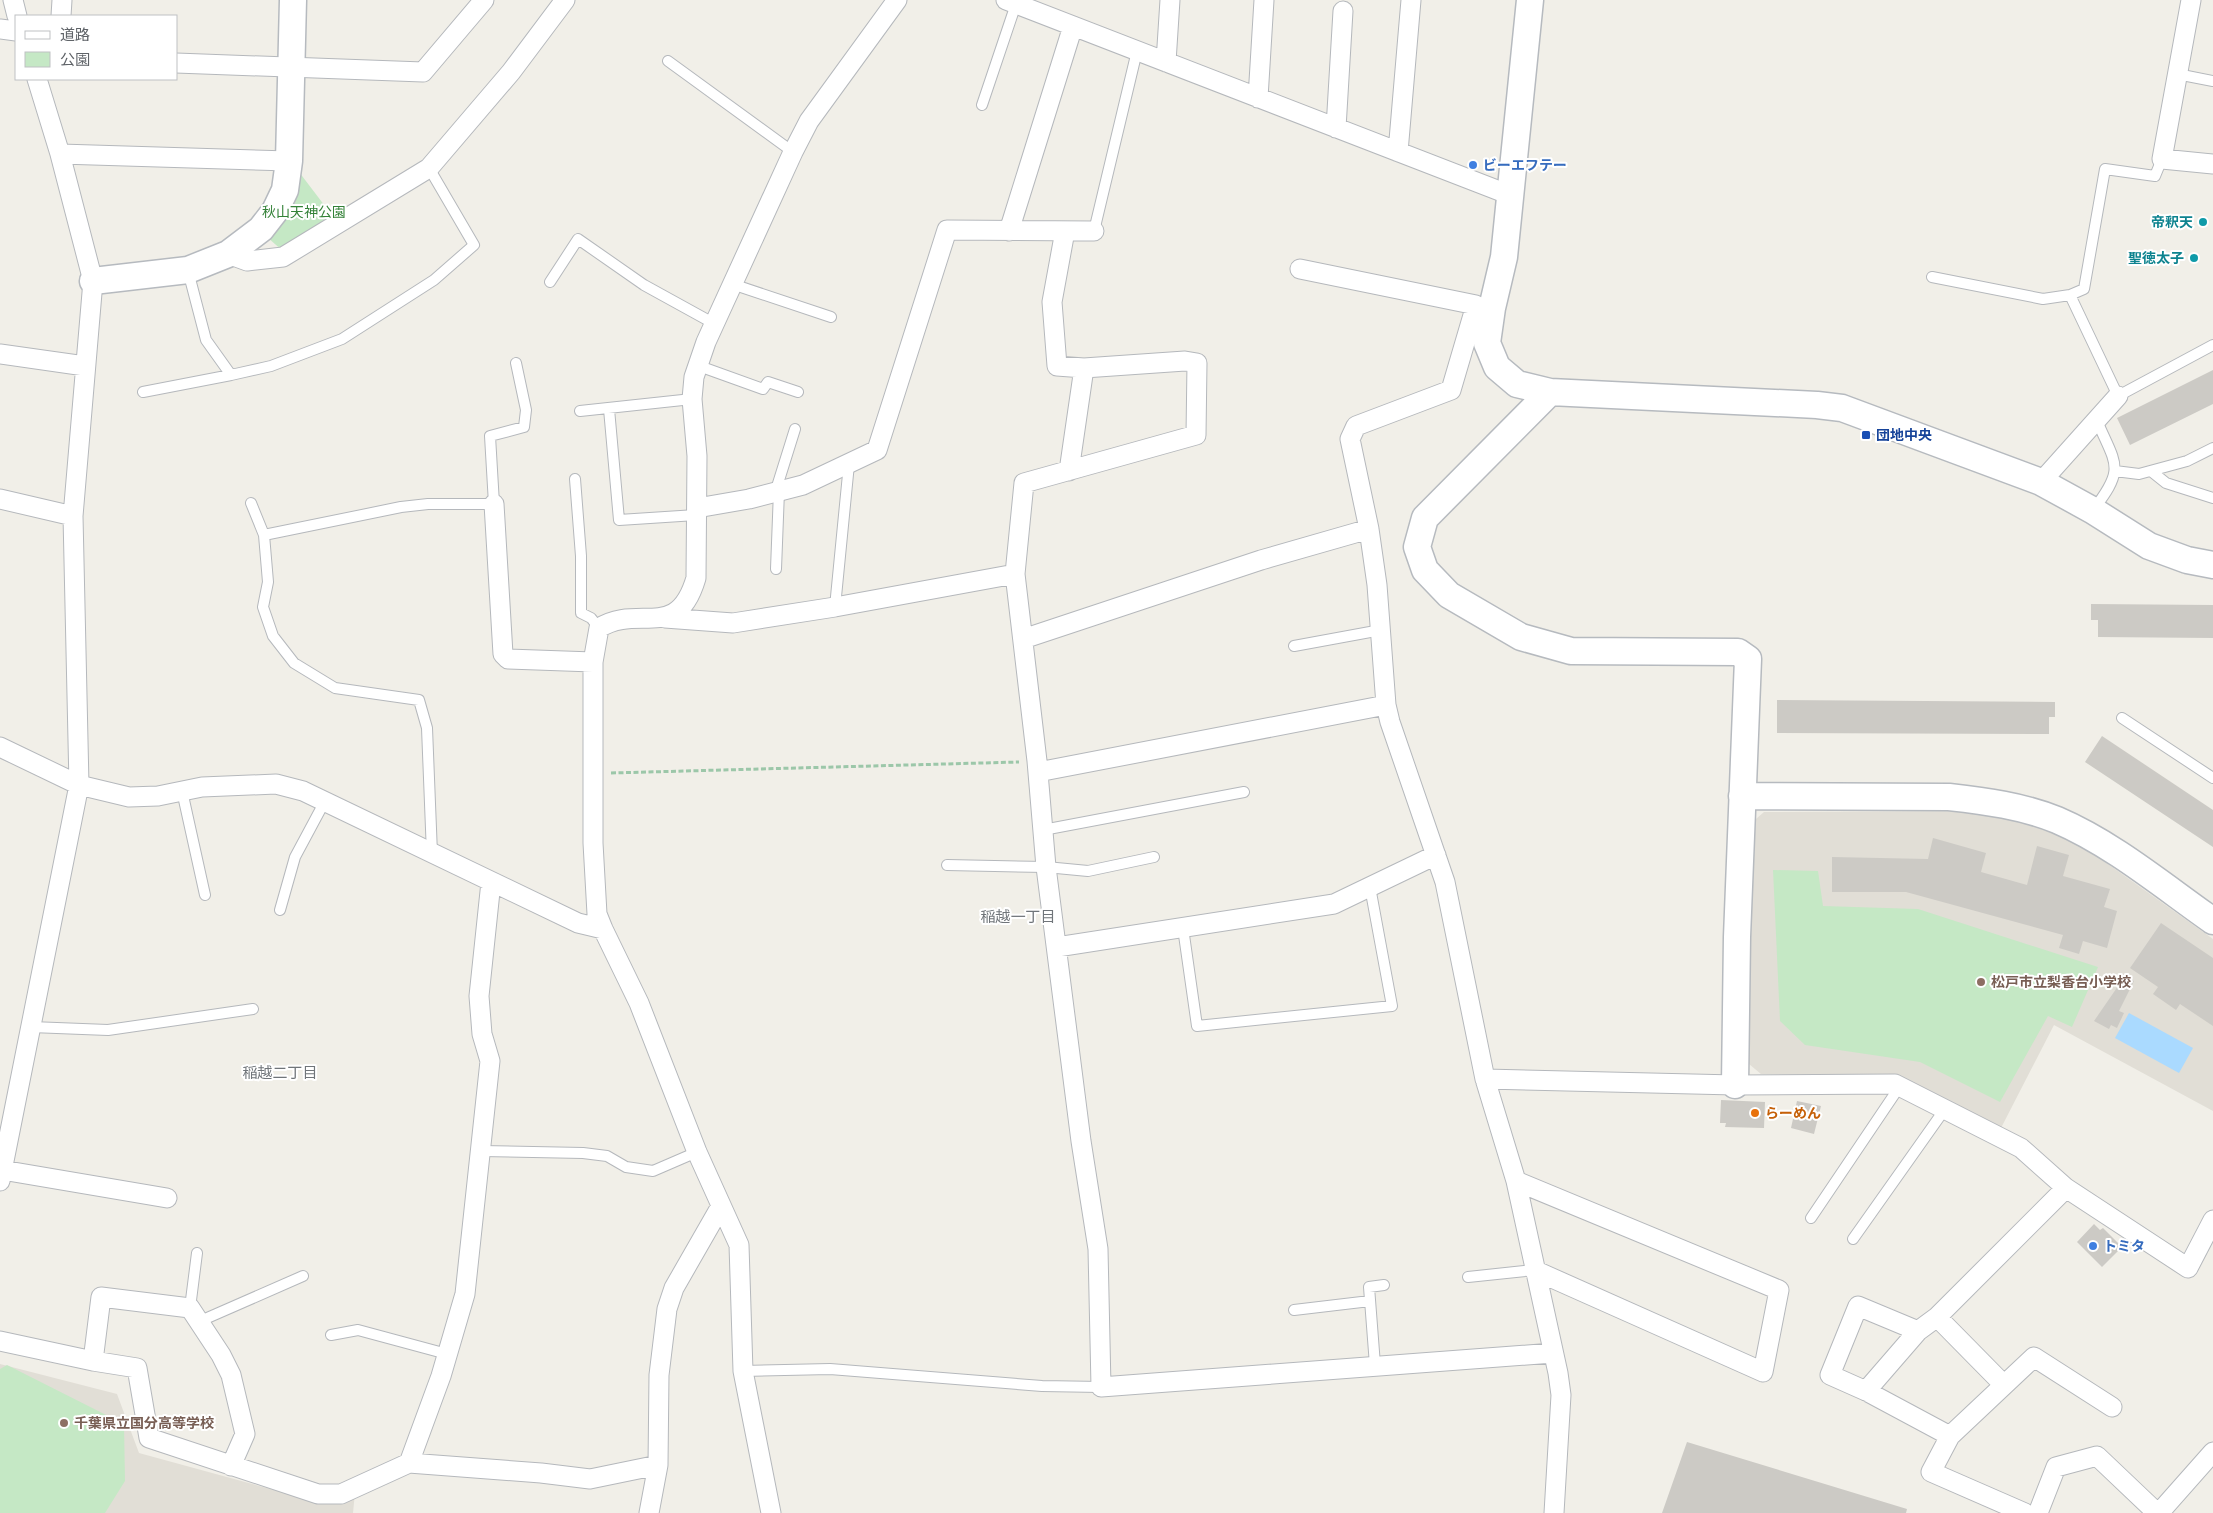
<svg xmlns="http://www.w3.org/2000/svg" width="2213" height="1513" font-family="'PT Sans Narrow','Noto Sans JP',sans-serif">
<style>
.education{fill:#e1ded6}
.green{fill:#c5e8c5}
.water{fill:#aadaff}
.building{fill:#cccac5}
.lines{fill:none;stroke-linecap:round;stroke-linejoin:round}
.lane-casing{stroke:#b5b8bc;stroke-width:12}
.street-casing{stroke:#b5b8bc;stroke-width:21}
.secondary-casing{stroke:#b6babf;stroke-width:29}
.path{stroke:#9cc7a9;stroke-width:3;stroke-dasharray:5 2.5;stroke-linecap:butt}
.lane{stroke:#fff;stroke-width:10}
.street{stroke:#fff;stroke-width:19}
.secondary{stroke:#fff;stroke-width:26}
.shop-dot{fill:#3f7fe0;stroke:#fff;stroke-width:2}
.culture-dot{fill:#0f9aa8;stroke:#fff;stroke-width:2}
.transit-dot{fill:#1a4fb4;stroke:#fff;stroke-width:2}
.education-dot{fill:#8d6e63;stroke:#fff;stroke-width:2}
.food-dot{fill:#e8710a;stroke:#fff;stroke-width:2}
.labels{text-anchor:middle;stroke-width:4;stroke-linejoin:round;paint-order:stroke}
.shop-label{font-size:14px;font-weight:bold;fill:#366cbe;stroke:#fff;text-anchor:start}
.park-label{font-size:14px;fill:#348238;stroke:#fff}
.culture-label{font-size:14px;font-weight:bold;fill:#0d838f;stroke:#fff;text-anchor:end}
.transit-label{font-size:14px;font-weight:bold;fill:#164399;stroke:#fff;text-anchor:start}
.education-label{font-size:14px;font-weight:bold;fill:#785e54;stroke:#fff;text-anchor:start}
.food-label{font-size:14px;font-weight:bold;fill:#c56008;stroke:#fff;text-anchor:start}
.neighbourhood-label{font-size:15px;fill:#70757a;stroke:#fff}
</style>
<rect width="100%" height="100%" fill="#f1efe8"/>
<path class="education" d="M1962 811 2037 825 2087 849 2213 939V1111L2054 1025 2001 1128 1882 1076 1761 1074 1749 1064V825L1764 812Z
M0 1364 117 1394 139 1453 285 1493 355 1492 353 1513H0Z"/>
<path class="green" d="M296 168 331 214 284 252 267 237Z
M1773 870 1818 871 1823 906 1918 909 2098 967 2072 1027 2048 1016 2000 1102 1920 1062 1805 1045 1780 1021Z
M7 1365 124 1424 125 1481 105 1513H0V1369Z"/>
<path class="water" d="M2129 1013 2193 1048 2179 1073 2115 1038Z"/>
<path class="building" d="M2213 370V404L2130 445 2117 418Z
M2091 604 2213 605V638L2098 637V620H2091Z
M1777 700 2055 702V717H2049V734L1777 733Z
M2102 736 2213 810V847L2085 762Z
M1933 838 1986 853 1981 872 2027 885 2037 846 2069 855 2063 876 2110 889 2104 907 2117 911 2107 948 2083 941 2079 954 2059 948 2063 935 1906 892H1832V857L1928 859Z
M2161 923 2213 958V1026L2180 1004 2176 1010 2153 994 2158 987 2130 968Z
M2125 976 2134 981 2119 1011 2124 1013 2117 1028 2111 1025 2109 1029 2094 1021Z
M1721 1100 1765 1102 1764 1128 1725 1127 1726 1123H1720Z
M1797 1101 1821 1106 1814 1134 1791 1128Z
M2094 1224 2100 1230 2103 1228 2122 1247 2102 1267 2077 1242Z
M1687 1442 1907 1509 1906 1513H1662Z"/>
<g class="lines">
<defs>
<path id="lane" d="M668 61 793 152
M2177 74 2213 81
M982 105 1016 4
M1094 231 1137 51
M188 271 206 340 231 375 271 366 342 339 434 280 474 245 429 168
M1932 277 2043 299 2070 295 2084 289 2105 169 2155 176 2162 159
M550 282 578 239 644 285 713 323
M732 284 831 317
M2070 295 2118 396 2213 345
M699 366 763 389 768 382 798 392
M143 392 231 375
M609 409 619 520 696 515
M580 411 692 399
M2115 471 2139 474 2187 461 2213 448
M2151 471 2166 483 2213 498
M575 479 581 556V613L591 618 599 628
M775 493 795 429
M251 503 264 535 268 582 263 607 273 636 294 663 335 688 419 700 427 728 432 854
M2093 510C2126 468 2116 465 2097 421
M264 535 401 507 428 504H494L490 436 524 427 526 410 516 363
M776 569 779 491
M835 607 849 464
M1294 646 1381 630
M2122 718 2213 778
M182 791 205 895
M1043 830 1244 792
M947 865 1046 867 1088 871 1154 857
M280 910 295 857 325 801
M1183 928 1197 1026 1392 1006 1370 887
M31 1027 108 1030 253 1009
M481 1151 583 1153 607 1156 626 1167 653 1171 697 1152
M1811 1218 1900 1086
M1853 1239 1945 1109
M1468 1277 1534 1270
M190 1308 197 1253
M1294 1310 1370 1301
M198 1322 303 1276
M331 1335 358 1330 447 1354
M1375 1365 1369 1287 1384 1285
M743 1371 830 1369 1042 1386 1101 1387"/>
<path id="street" d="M13 0 17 16
M1006 0 1510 195
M2191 0 2162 159 2213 164
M61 16 62 0
M0 29 16 31
M1166 62 1170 0
M176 63 423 72 484 0
M1258 98 1264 0
M1336 128 1343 11
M1398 152 1411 0
M60 154 289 161
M1009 231 1073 26
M228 254 247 261 283 257 429 168 511 72 565 0
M0 354 85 366
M1069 471 1084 368
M2041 482 2118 396
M0 499 73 516
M494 504 503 654 508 659 593 662
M697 508 749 499 803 485 877 450 947 230 1094 231
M1369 529 1377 585 1386 705 1390 722 1445 882 1485 1079 1516 1181 1558 1373 1561 1395 1554 1513
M1015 574 1024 483 1196 435 1197 363 1185 361 1084 368 1057 366 1052 302 1065 231
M665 618 733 623 835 607 1015 574 1037 761 1046 867 1081 1141 1098 1249 1101 1387 1553 1353
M1023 639 1261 560 1369 529 1350 439 1356 426 1451 390 1476 305 1300 269
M0 747 79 785 129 797 158 796 202 787 276 784 303 791 578 923 603 929
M1038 772 1386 705
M1057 947 1334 904 1436 855
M1485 1079 1735 1085 1895 1084 2021 1148 2066 1188 2188 1268 2213 1220
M2 1170 167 1198
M0 1181 79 785 73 516 93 281 60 154 37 79
M1516 1181 1779 1290 1763 1372 1534 1270
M1937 1317 2004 1385
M1918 1331 1858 1306 1830 1375 1866 1391 1950 1436
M0 1341 93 1361 137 1368 149 1438 318 1494H341L409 1463 541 1473 590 1479 658 1465
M93 1361 101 1297 190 1308 221 1355 231 1375 245 1434 231 1466
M1866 1391 1918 1331 1937 1317 2066 1188
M409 1463 441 1376 465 1294 490 1061 482 1034 479 996 491 882
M649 1513 658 1465 659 1375 667 1309 674 1288 721 1206
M771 1513 743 1371 739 1245 697 1152 639 1003 603 929 597 914 593 843V662L599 628C639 603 677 643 696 578L697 456 692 399 694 377 706 342 793 152 809 121 897 0
M2025 1513 1931 1472 1950 1436 2034 1357 2112 1407
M2038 1513 2056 1467 2097 1456 2157 1513
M2159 1513 2213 1452"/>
<path id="secondary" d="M1530 0 1504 257 1492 308 1487 343 1497 367 1517 384 1550 392 1817 405 1842 408 2041 482 2092 510 2149 546 2187 560 2213 565
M93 281 188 270 228 254 261 229 275 211 285 190 289 161 293 0
M1550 392 1425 518 1417 547 1425 570 1449 595 1521 637 1571 651 1738 652 1748 659 1737 937 1735 1085
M1742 796 1949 797C1985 801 2023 806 2057 820 2113 844 2163 886 2213 921"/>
</defs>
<use href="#lane" class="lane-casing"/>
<use href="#street" class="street-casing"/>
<use href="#secondary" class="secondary-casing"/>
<path class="path" d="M611 773 1019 762"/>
<use href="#lane" class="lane"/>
<use href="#street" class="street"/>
<use href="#secondary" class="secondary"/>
</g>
<g class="shop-dot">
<circle cx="1473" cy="165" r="5"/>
<circle cx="2093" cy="1246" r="5"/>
</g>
<g class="culture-dot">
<circle cx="2203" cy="222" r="5"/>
<circle cx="2194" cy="258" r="5"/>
</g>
<rect class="transit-dot" x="1861" y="430" width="10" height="10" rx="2.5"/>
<g class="education-dot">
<circle cx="1981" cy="982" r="5"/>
<circle cx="64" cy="1423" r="5"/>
</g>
<circle class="food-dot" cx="1755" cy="1113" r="5"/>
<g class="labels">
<g class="shop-label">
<text x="1483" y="170">ビーエフテー</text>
<text x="2103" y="1251">トミタ</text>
</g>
<g class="park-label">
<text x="304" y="217">秋山天神公園</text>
</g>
<g class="culture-label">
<text x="2193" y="227">帝釈天</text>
<text x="2184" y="263">聖徳太子</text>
</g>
<g class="transit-label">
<text x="1876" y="440">団地中央</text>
</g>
<g class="education-label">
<text x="1991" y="987">松戸市立梨香台小学校</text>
<text x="74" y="1428">千葉県立国分高等学校</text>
</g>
<g class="food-label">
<text x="1765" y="1118">らーめん</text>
</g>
<g class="neighbourhood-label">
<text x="1018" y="922">稲越一丁目</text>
<text x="280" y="1078">稲越二丁目</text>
</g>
</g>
<rect x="15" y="15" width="162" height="65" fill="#ffffff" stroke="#bfc1c3"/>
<rect x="25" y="31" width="25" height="8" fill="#ffffff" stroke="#bfc1c3"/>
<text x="60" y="40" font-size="15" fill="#5f6368">道路</text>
<rect x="25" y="52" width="25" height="15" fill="#c5e8c5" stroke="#bfc1c3"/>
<text x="60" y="65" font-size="15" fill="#5f6368">公園</text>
</svg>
